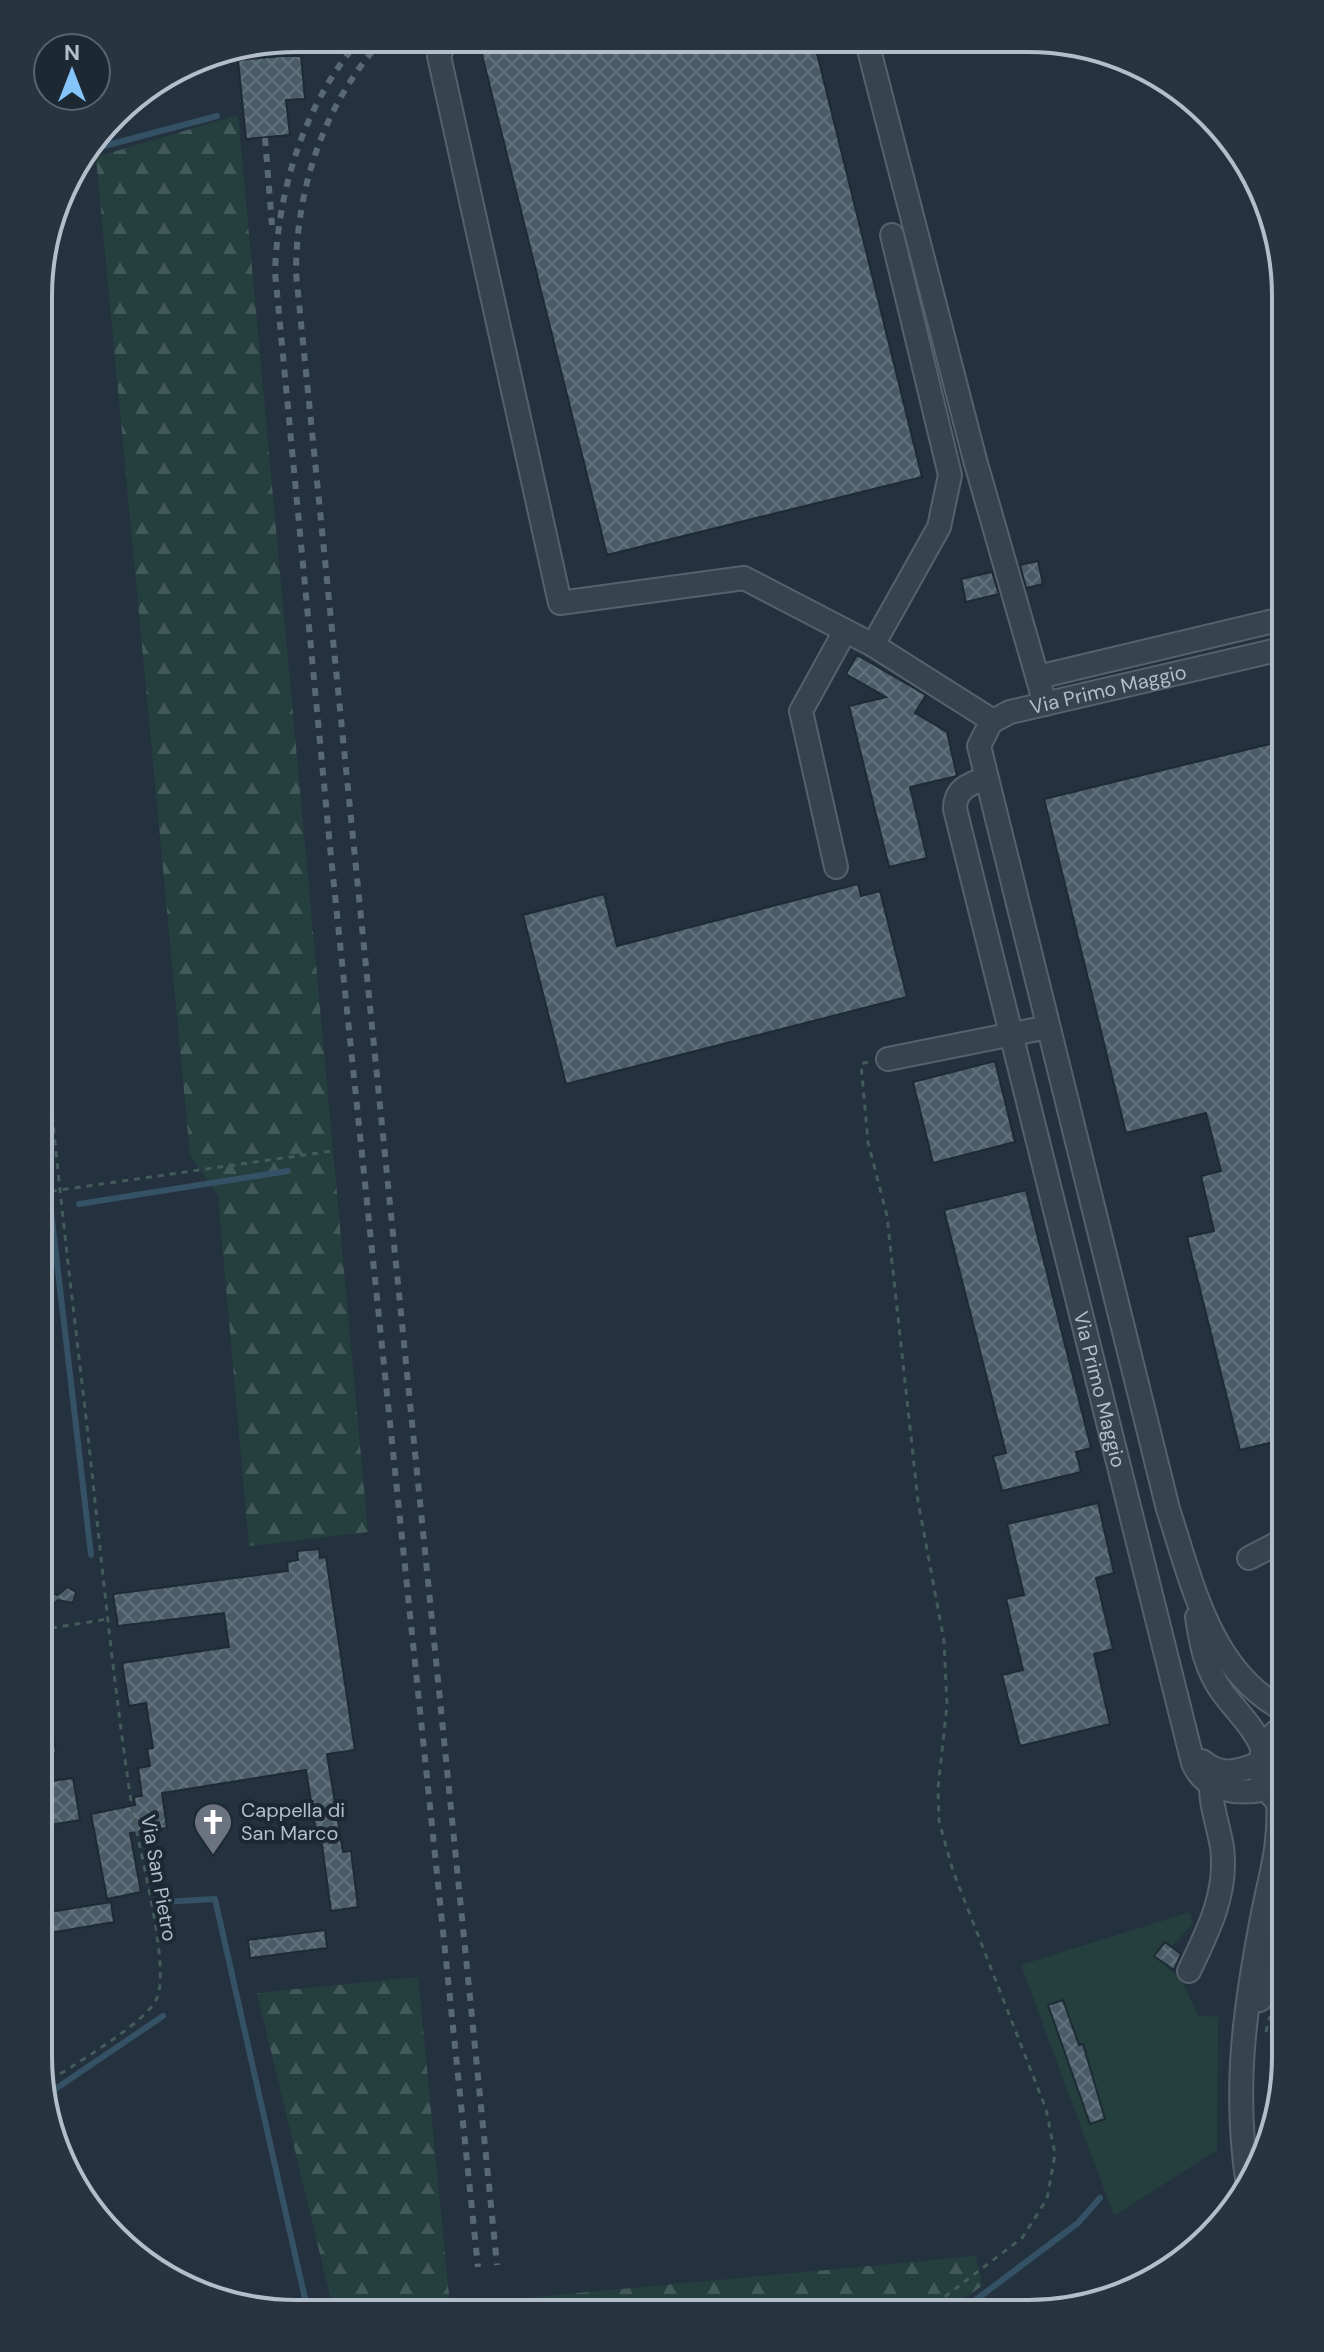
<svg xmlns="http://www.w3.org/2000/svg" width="1324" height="2352" font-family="'DM Sans',sans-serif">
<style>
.forest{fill:url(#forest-firs)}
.pitch{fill:#253f3e}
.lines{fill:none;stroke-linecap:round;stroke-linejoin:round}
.stream{stroke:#355165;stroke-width:6}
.building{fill:url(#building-cross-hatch);stroke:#1e2b34;stroke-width:2}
.minor-casing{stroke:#55616c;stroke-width:26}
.path{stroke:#435b5a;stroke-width:3;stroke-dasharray:6 6;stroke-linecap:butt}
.minor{stroke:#37444e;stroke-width:22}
.rail{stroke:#586875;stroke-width:6;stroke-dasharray:8 8;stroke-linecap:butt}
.labels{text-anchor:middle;stroke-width:8;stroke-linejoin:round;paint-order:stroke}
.street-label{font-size:20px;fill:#b2bec9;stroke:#1c2932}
.poi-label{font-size:20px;fill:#b2bec9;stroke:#1c2932;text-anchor:start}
.rim{fill:none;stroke:#b2bec9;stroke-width:4}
</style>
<defs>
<pattern id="forest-firs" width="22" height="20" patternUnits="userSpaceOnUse" patternTransform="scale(2)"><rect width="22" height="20" fill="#253f3e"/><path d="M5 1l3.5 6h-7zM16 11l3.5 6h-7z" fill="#425959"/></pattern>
<pattern id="building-cross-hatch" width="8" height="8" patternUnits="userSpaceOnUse" patternTransform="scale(2)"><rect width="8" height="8" fill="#4b5c69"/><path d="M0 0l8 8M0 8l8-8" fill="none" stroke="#63727d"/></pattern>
</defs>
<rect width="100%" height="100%" fill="#23323e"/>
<path class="forest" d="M238 115 368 1532 249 1546 218 1196 190 1155 96 157Z
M418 1977 450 2305 976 2256 982 2286 941 2314 334 2312 257 1993Z"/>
<path class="pitch" d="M1190 1912 1193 1923 1171 1947 1165 1942 1154 1956 1181 1979 1198 2015 1218 2017 1217 2150 1114 2216 1021 1965Z"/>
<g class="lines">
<path class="stream" d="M89 150 217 116
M39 1083 46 1172
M79 1204 288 1171
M51 1211 91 1555
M163 1902 215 1899 308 2312
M45 2096 163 2016
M957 2314 1078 2223 1100 2198"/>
</g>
<path class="building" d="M478 39 814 41 922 477 607 555Z
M282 56H301L305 99 286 100 290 135 246 139 238 60Z
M1038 561 1043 584 1026 588 1020 565Z
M992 572 999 594 966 602 961 579Z
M857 655 926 695 915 713 947 732 957 776 910 787 927 858 889 867 849 706 886 697 846 674Z
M1286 740V1439L1240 1450 1187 1237 1214 1231 1201 1176 1221 1171 1206 1113 1126 1133 1044 799Z
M858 884 861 896 880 891 907 997 566 1084 523 915 604 894 617 946Z
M995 1061 1015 1142 933 1163 913 1082Z
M1026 1190 1091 1448 1076 1452 1081 1472 1002 1491 993 1456 1006 1453 944 1210Z
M1098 1503 1114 1573 1096 1578 1113 1649 1094 1654 1110 1724 1020 1746 1002 1675 1023 1670 1006 1599 1024 1595 1007 1524Z
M319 1549 320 1558 326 1557 355 1750 327 1754 343 1852 351 1851 358 1907 331 1911 322 1845H318L306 1770 162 1793 167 1828 130 1833 141 1892 107 1899 91 1814 135 1805 134 1797 142 1796 138 1768 150 1766 147 1749 153 1748 146 1703 129 1706 122 1663 229 1647 224 1613 118 1626 113 1594 288 1571 287 1562 298 1560 297 1551Z
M67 1587 76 1592 73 1603 58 1600 49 1608 39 1609V1590L58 1595Z
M48 1687 56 1753 38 1755V1688Z
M73 1778 80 1820 38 1827V1783Z
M111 1902 114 1922 38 1935V1914Z
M325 1930 327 1948 250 1958 248 1940Z
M1165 1942 1181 1954 1174 1970 1154 1956Z
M1063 2000 1079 2045 1083 2044 1105 2119 1090 2124 1048 2005Z"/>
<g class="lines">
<defs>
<g id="minor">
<path d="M446 39 439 56 560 603 744 578 873 645 993 721"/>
<path d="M867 42 975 460 1045 704"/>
<path d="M873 645 939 527 950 475 892 235"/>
<path d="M1038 677 1286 618"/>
<path id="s1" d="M986 778C969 784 955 789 955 809L1193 1763C1205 1792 1239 1795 1267 1789"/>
<path d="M836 867 801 711 845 631"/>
<path d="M888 1059 1048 1027"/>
<path d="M1249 1558 1286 1539"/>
<path d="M1197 1617C1201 1645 1206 1670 1223 1693 1238 1713 1253 1726 1263 1749"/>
<path id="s2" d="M1286 1711C1210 1673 1192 1582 1168 1509L979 746 991 722 1010 712 1286 648"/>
<path d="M1202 1761C1221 1777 1238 1772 1260 1763"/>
<path d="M1275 1799C1251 1775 1257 1741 1286 1725"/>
<path d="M1189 1971C1208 1931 1228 1893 1222 1847 1218 1822 1208 1801 1212 1774"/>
<path d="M1260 2000 1285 1922"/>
<path d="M1248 2186C1234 2094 1243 2019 1260 1929 1268 1881 1281 1851 1278 1801"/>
</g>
</defs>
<use href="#minor" class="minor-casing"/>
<path class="path" d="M39 960C50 1113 68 1265 86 1417 100 1545 112 1673 131 1801 137 1843 171 1964 157 1998 147 2023 68 2068 43 2085
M868 1062 861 1064 868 1142 887 1216 918 1501 944 1641 947 1705 938 1788 939 1821 953 1871 1046 2109 1055 2154 1047 2199 1022 2238 922 2314
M39 1193 332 1151
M39 1630 108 1619
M1266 2032 1270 2016"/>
<use href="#minor" class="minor"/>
<path class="rail" d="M361 38C305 102 278 188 275 272L331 857 478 2267
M383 39C325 102 296 187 296 273L497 2265
M265 138 272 225"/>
</g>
<defs>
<symbol id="church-pin" viewBox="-11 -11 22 30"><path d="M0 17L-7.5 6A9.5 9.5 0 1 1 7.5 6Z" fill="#6b7280" stroke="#1c2932"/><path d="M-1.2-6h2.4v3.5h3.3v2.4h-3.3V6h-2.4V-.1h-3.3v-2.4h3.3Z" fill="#fff"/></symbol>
</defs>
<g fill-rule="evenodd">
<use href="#church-pin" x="191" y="1800" width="44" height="60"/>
</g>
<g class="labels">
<g class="street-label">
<text dy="7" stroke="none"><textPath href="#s2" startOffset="1176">Via Primo Maggio</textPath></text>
<text dy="7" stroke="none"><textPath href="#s1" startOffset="646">Via Primo Maggio</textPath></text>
<text transform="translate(159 1878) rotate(80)" y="7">Via San Pietro</text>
</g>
<g class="poi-label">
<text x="241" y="1817">Cappella di<tspan x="241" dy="23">San Marco</tspan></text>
</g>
</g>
<path d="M0 0H1324V2352H0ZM296 52H1028A244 244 0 0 1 1272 296V2056A244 244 0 0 1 1028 2300H296A244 244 0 0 1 52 2056V296A244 244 0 0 1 296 52Z" fill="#28353e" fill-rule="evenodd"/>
<path class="rim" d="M296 52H1028A244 244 0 0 1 1272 296V2056A244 244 0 0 1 1028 2300H296A244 244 0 0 1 52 2056V296A244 244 0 0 1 296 52Z"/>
<g transform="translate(72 72)"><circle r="38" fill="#1c2932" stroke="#58656e" stroke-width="2"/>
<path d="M0-6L14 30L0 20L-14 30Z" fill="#85c5fb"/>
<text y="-12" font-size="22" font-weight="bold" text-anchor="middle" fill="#b2bec9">N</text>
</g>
</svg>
